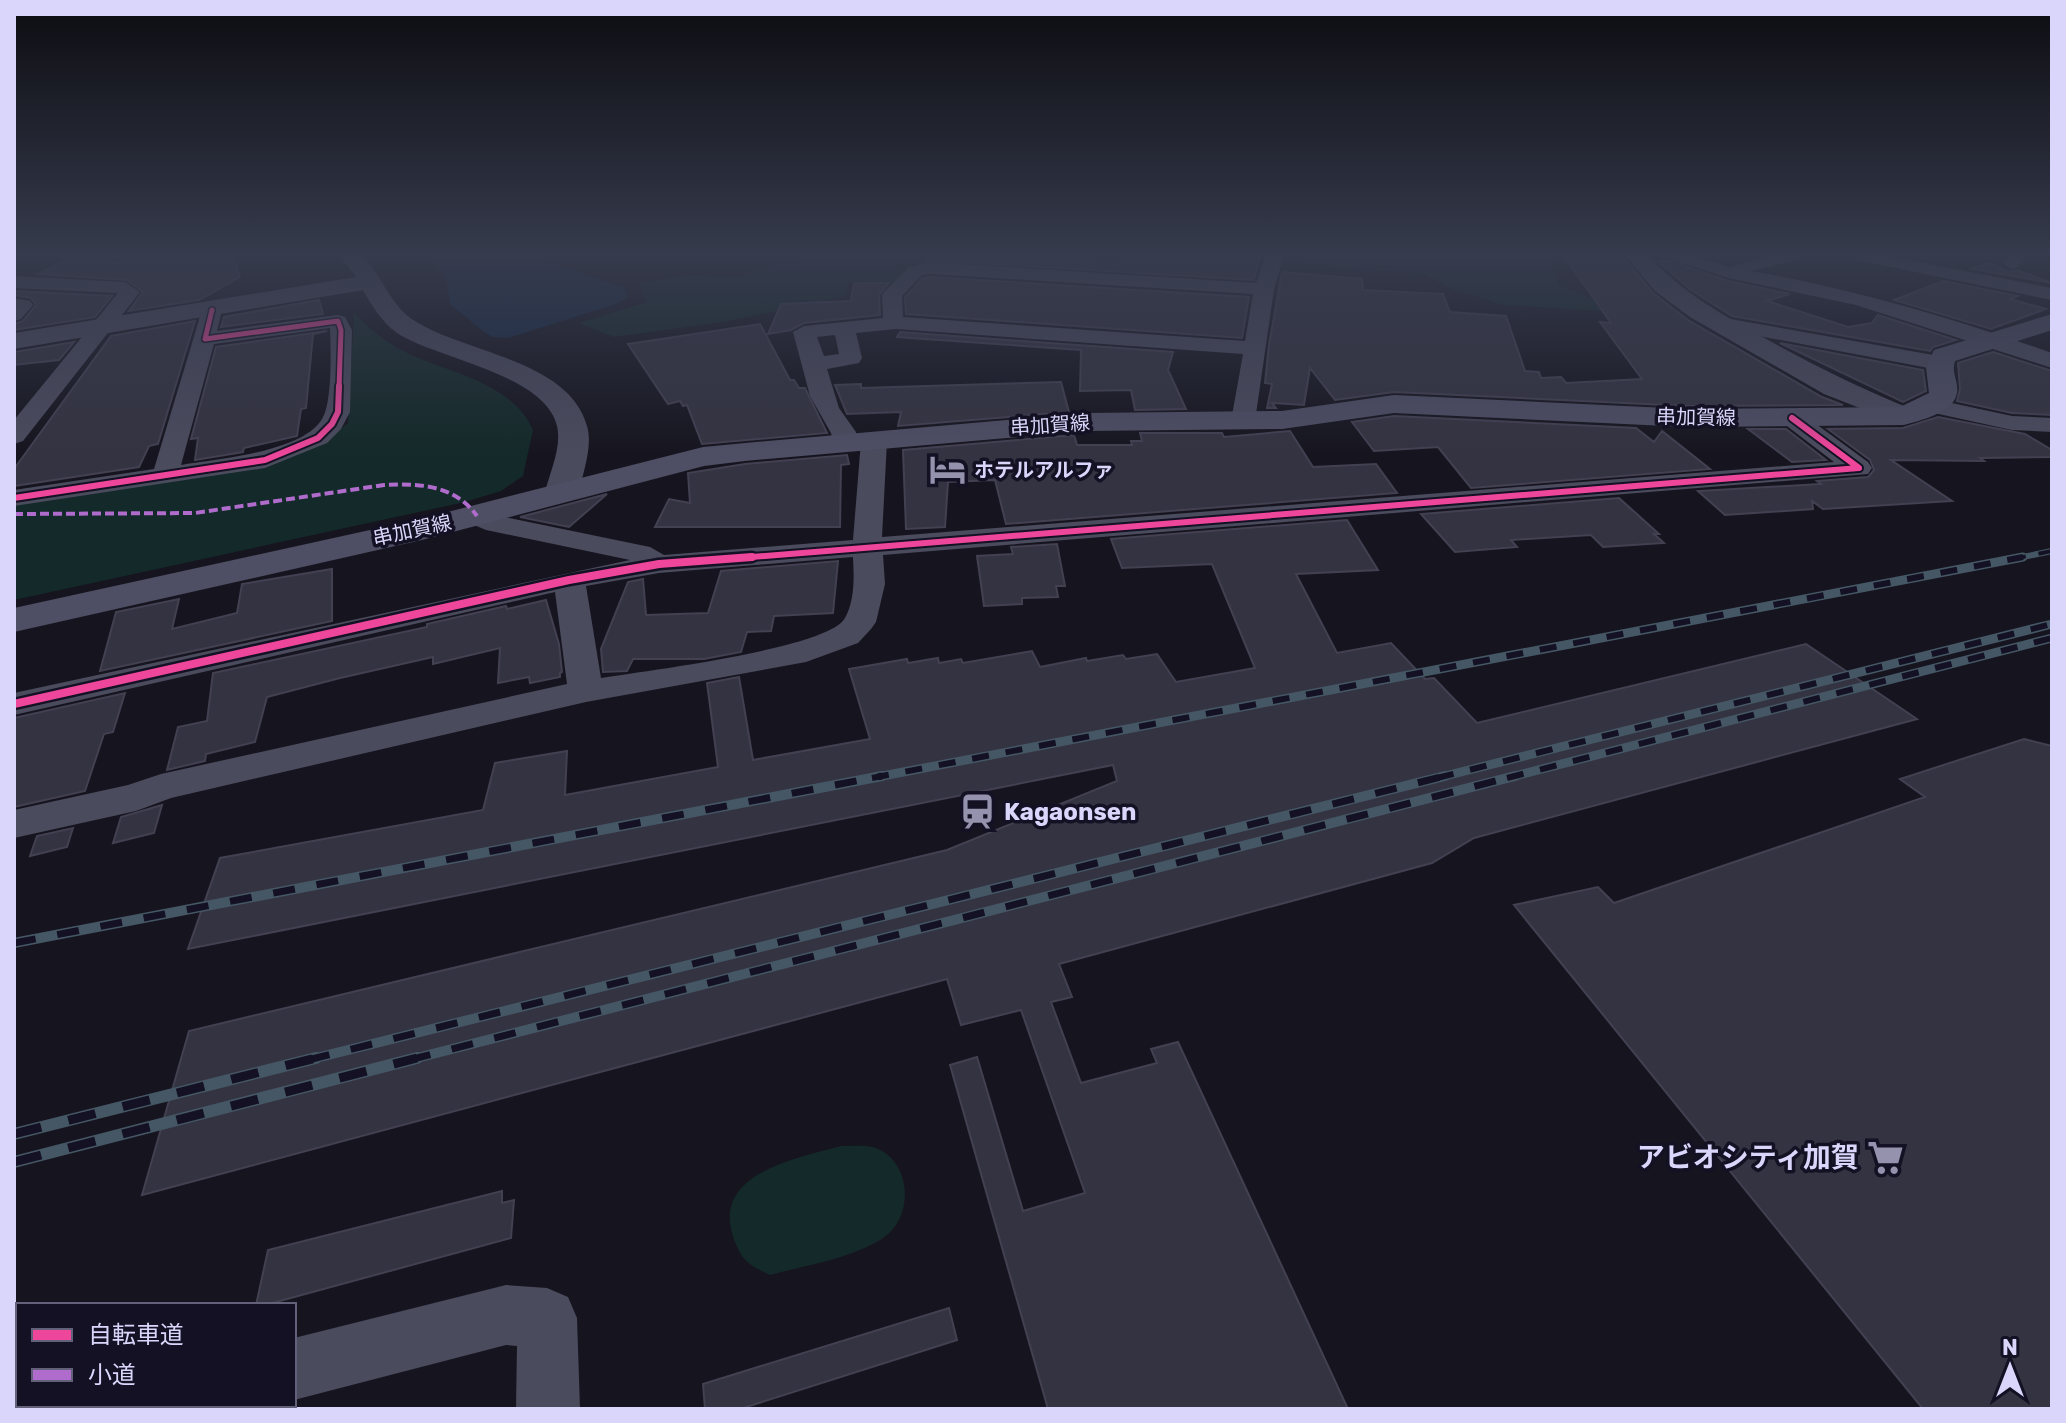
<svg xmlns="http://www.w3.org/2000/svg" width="2066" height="1423" font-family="Rubik,'Noto Sans JP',sans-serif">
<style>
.green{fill:#142929}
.water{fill:#152844}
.building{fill:#343341;stroke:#434052;stroke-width:2}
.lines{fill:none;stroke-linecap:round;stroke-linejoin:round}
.minor{fill:#4b4b5e;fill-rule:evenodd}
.tertiary{fill:#4b4b5e;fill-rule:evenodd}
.secondary{fill:#4e4e64;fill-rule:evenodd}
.rail-far3-casing{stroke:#455765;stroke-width:6}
.rail-far2-casing{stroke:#455765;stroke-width:9}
.rail-far1-casing{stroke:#455765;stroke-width:10}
.rail-casing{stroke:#455765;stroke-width:12}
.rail-far3{stroke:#131123;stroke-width:4;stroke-dasharray:13;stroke-linecap:butt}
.rail-far2{stroke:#131123;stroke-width:6;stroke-dasharray:17;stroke-linecap:butt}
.rail-far1{stroke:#131123;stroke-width:7;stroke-dasharray:22;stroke-linecap:butt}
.rail{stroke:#131123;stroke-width:9;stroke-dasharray:28;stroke-linecap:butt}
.quiet{stroke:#b06ccc;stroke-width:4;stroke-dasharray:9 4;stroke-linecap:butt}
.cycleway-far2-casing{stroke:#131123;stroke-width:8}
.cycleway-far1-casing{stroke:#131123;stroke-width:10}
.cycleway-casing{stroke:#131123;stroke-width:13}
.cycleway-far2{stroke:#ed469a;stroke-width:5}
.cycleway-far1{stroke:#ed469a;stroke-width:6}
.cycleway{stroke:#ed469a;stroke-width:8}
.labels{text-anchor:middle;stroke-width:7;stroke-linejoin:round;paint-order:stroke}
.far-street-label{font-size:20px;fill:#dad6fb;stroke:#131123}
.far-poi-label{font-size:20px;font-weight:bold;fill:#dad6fb;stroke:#131123;text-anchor:start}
.poi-label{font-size:24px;font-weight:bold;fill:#dad6fb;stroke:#131123;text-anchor:start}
.near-poi-label{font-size:28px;font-weight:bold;fill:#dad6fb;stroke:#131123;text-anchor:end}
</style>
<rect width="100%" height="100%" fill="#16151f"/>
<path class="green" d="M810 255H925L916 264 899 265 906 272 896 282 849 281 846 296 728 321 614 337 579 323 647 302 639 283 687 276 742 277 763 267Z
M1284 255H1549L1558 284 1621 312 1504 305 1454 290 1424 274 1334 267 1283 259Z
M354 313C369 328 384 341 403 351 447 373 511 381 533 430L523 476 501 491 465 502 14 600V504L87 493 333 435 348 423Z
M841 1146C851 1146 864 1145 873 1147 912 1159 915 1217 883 1238 851 1259 806 1265 770 1275 747 1264 741 1260 733 1236 712 1173 798 1158 841 1146Z"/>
<path class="water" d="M426 255H529L624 288 628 297 616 304 508 338 493 337 484 332 450 304 446 276Z"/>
<path class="building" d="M132 255H233L240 277 199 300 129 311 143 292 127 280 38 274 72 257 103 258 115 263Z
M976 255 1125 260 1126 255H1260L1254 280 924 260 927 256Z
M1563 255 1623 257 1653 293 1688 320 1822 397 1843 405 1688 406 1394 392 1335 400 1310 368 1304 405 1272 403 1276 408H1267L1272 384 1265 383 1269 345 1282 272 1362 279 1363 290 1443 294 1450 312 1506 316 1525 371 1539 372 1541 378 1561 377 1566 383 1642 379 1600 322 1611 323Z
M1667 260 1728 281 1790 294 1767 301 1848 327 1872 323 1878 315 1956 340 1933 347 1930 351 1732 316 1691 290 1658 261Z
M1989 263 2009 272 2017 270 2052 283 1972 269Z
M923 278 929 277 1249 297 1242 338 906 314 905 297Z
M1943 281 2018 296 2010 299 2046 309 1991 329 1894 300Z
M854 283H889L879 295 880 315 804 323 791 330 768 334 781 304 851 301Z
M14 291 112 296 95 317 14 330V324L23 321 36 305 31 298 14 295Z
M319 300 323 314 221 327 224 317Z
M195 321 158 444 149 446 139 467 14 486V469L111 336Z
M760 324 790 380H794L799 388H805L827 433 702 444 687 405 683 406 680 401 668 404 628 344Z
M327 331 313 334 306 408 301 409 297 436 244 448 243 452 195 460 198 438 191 439 216 347Z
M900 332 1173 352 1168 370 1186 409 1135 410 1131 390 1080 391 1081 350 897 337Z
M74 342 59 360 14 365V352Z
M1780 343 1923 370 1926 391 1903 402Z
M1993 352 2052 371V415L2012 413 1957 401 1960 389 1958 363Z
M1061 382 1069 412 898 426 901 412 847 414 835 385 861 384V388Z
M1394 416 1636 428 1654 442 1662 431 1710 469 1471 488 1438 447 1374 451 1352 422Z
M1938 417 2025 434 2052 450V457L1980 458 1984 461 1891 460 1952 501 1823 509 1812 501 1813 509 1725 515 1698 491 1821 484 1817 481 1868 477 1874 470 1870 460 1828 429 1903 428Z
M1748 429H1786L1826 460 1792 462Z
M1290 431 1313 467 1376 464 1397 493 1006 524 995 480 948 482 945 527 906 529 903 450 1074 435 1077 445H1132L1131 441H1142L1140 433H1222L1224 437Z
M847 455 849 464 841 465 840 527H655L669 499 690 503 688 473 745 464Z
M607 494 569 527 520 517Z
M1619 498 1659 534H1654L1664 543 1603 547 1591 535 1511 540 1517 547 1455 552 1421 514Z
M1347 520 1378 570 1296 574 1337 653 1391 643 1425 679 1434 678 1477 723 1806 644 1917 719 1474 838 1432 863 1059 964 1072 997 1051 1002 1081 1083 1157 1063 1151 1049 1178 1042 1348 1409H1048L950 1065 977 1057 1023 1211 1085 1193 1021 1010 961 1025 947 979 142 1195 189 1031 947 850 1117 781 1113 765 188 949 220 858 483 810 495 763 567 751 565 795 718 767 707 683 739 677 753 760 870 739 849 669 907 659 908 663 938 658 939 663 961 659 963 663 1032 651 1040 667 1086 658 1087 661 1123 655 1126 659 1157 654 1176 682 1255 668 1212 564 1122 568 1111 539Z
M1057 544 1065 586H1056L1058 597 1022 598V604L984 606 977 556 1013 554 1011 547Z
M838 561 833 613 774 616 771 631 747 632 741 652 704 659H633L627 671 603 672 601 649 628 582 643 579 646 615 708 613 721 571Z
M332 569V621L100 671 116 612 179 599 172 629 237 613 242 584Z
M546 600 559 644 562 672 560 673V677L530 683 529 677 498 683 500 648 433 664V657L340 678 267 697 255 742 206 754 205 761 167 770 178 727 207 721 213 673 427 627V624L506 606 507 609Z
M125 693 113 732 104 734 85 791 14 807V718Z
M2024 739 2052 746V1409H1923L1514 905 1598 887 1614 903 1925 797 1900 779Z
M162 805 154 833 113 843 121 817Z
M73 828 67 847 30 856 37 836Z
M502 1191V1203L514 1200 511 1238 265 1305H256L268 1250Z
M949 1308 957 1340 740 1409H705L703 1384Z"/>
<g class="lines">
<path class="minor" d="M103 255H123L114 260Z
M1266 255H1284L1274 289 1255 421 1252 426H1234L1231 421 1243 354 896 329 856 333 862 358 859 363 827 369 839 408 856 432 857 443 853 448H835L831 433 810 396 793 332 804 326 883 318 882 295 885 291 909 267 929 262 1256 283ZM929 274 1253 294 1245 341 903 317 902 296 922 275ZM835 335 839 354 824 356 817 337Z
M1667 255H1691L1729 267 1774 255H1805L1802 259 1751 271C1854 289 1955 319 2052 353V368L1856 305 1729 278 1670 259Z
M1848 255H1883L2052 288V300L1857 260Z
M2010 255H2029L2018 267 2011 269 2002 263Z
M14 276 125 282 140 292 23 441 14 444V420L118 293 14 288Z
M14 298 30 301 33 305 21 319 14 321Z
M212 304 222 310 217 331 338 315 345 317 352 330 350 412 341 429 327 443 265 468 14 506V490L154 469 202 310ZM330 328C331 349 332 397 324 415 309 452 216 459 181 465L214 344Z
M1719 317 1939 356 1950 363 1939 370 1712 327 1709 323 1712 319Z
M1933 399 2012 416 2052 418V432L2012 430 1925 411 1921 406 1925 401Z
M1792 411 1801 413 1868 462 1872 468 1868 474 883 555 885 584 876 622 871 629 858 643 806 662 586 702 171 798 136 811 14 838V810L128 785 161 774 567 684 555 592 14 715V693L630 560 486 530 467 522 463 516 467 510 477 508 504 517 650 547 664 555 853 540 861 441 865 436H883L887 441 882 537 1834 462 1783 423 1780 418 1783 413ZM853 557C854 577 855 600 845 618 828 649 642 671 601 678L586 586 659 573Z
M506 1285 547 1288 568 1297 577 1318 580 1409H516L517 1346 506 1345 294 1400V1338Z
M14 1352H18V1405H40L30 1409H14Z
M173 1405H237L236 1409H172Z"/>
<path class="tertiary" d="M339 255H362C382 275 390 306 415 321 465 353 569 360 587 426 593 446 583 472 579 492L574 499 562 502 550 499 545 492C550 472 562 447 557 426 545 374 437 359 397 333 382 322 372 306 363 290L14 349V333L356 277Z
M1625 255H1648C1682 293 1723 315 1768 340 1817 367 1862 389 1914 410L1918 416 1914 422 1903 425 1824 394 1690 317 1655 291Z"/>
<path class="secondary" d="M2052 314V330L1955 361C1951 373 1959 382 1957 393 1954 413 1919 421 1903 425L1688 427 1394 413 1282 429 1086 431 745 461 704 466 422 540 14 632V608L420 519 703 447 745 443 1086 413 1282 411 1394 395 1688 409 1900 407 1929 393 1926 367 1934 350Z"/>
<defs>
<path id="rail-far3" d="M2013 559 2052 551"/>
<path id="rail-far2" d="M872 778 2023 557
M1437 778 2052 624
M1507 778 2052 638"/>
<path id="rail-far1" d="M14 943 882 776
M308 1060 1445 776
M409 1060 1515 776"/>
<path id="rail" d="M14 1134 316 1058
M14 1162 417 1058"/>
</defs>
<use href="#rail-far3" class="rail-far3-casing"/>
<use href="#rail-far2" class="rail-far2-casing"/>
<use href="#rail-far1" class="rail-far1-casing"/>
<use href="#rail" class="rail-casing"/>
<use href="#rail-far3" class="rail-far3"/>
<use href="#rail-far2" class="rail-far2"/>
<use href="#rail-far1" class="rail-far1"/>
<use href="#rail" class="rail"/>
<path class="quiet" d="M14 514 195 513 384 485C419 483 455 485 477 516"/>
<defs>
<path id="cycleway-far2" d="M212 310 205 339 338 321 341 330 339 388"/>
<path id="cycleway-far1" d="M14 498 265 460 318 438 332 424 338 412 339 386
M727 559 1859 468 1792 418"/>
<path id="cycleway" d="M14 704 569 580 659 564 752 557"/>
</defs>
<use href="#cycleway-far2" class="cycleway-far2-casing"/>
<use href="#cycleway-far1" class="cycleway-far1-casing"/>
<use href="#cycleway" class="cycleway-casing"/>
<use href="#cycleway-far2" class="cycleway-far2"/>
<use href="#cycleway-far1" class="cycleway-far1"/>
<use href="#cycleway" class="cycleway"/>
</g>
<linearGradient id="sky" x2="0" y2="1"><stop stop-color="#0c0c11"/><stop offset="0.56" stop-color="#363b4d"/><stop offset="1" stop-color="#363b4d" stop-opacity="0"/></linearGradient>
<rect width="2066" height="454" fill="url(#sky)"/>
<defs>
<symbol id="hotel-bare" viewBox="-9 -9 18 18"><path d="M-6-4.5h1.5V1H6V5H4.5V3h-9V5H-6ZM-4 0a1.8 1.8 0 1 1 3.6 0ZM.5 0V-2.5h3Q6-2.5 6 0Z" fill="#9592ae" stroke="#131123" stroke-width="2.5" paint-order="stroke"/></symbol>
<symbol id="station-bare" viewBox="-9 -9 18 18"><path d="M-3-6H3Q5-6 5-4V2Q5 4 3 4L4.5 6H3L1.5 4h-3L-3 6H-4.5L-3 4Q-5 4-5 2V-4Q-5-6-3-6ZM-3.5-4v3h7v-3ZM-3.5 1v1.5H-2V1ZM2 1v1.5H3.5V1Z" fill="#9592ae" stroke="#131123" stroke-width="2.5" paint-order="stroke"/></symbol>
<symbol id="supermarket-bare" viewBox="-9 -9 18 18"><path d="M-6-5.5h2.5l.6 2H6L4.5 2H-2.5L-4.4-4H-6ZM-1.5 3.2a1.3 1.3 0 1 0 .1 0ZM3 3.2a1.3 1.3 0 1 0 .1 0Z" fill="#9592ae" stroke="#131123" stroke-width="2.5" paint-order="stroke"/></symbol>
</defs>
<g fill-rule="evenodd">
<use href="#hotel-bare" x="922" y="444" width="51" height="51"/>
<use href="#station-bare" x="952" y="786" width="51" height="51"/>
<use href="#supermarket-bare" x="1860" y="1132" width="51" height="51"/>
</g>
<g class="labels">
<g class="far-street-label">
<text transform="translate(1696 417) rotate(1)" y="7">串加賀線</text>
<text transform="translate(1050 425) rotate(-4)" y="7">串加賀線</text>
<text transform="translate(412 530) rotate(-12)" y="7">串加賀線</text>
</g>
<g class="far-poi-label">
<text x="974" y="477">ホテルアルファ</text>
</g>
<g class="poi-label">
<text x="1004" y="820">Kagaonsen</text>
</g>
<g class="near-poi-label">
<text x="1859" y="1167">アビオシティ加賀</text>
</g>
</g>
<rect width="2066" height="1423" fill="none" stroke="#dad6fb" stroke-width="32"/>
<rect x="16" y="1303" width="280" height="104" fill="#131123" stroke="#636079" stroke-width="2"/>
<rect x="32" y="1329" width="40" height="12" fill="#ed469a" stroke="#636079" stroke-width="2"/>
<text x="88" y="1343" font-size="24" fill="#dad6fb">自転車道</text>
<rect x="32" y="1369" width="40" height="12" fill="#b06ccc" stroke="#636079" stroke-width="2"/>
<text x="88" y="1383" font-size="24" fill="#dad6fb">小道</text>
<g transform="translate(2010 1367)" stroke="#131123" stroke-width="6" paint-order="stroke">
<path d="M0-6L14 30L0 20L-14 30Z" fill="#dad6fb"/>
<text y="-12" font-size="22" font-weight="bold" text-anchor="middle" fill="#dad6fb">N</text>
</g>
</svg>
